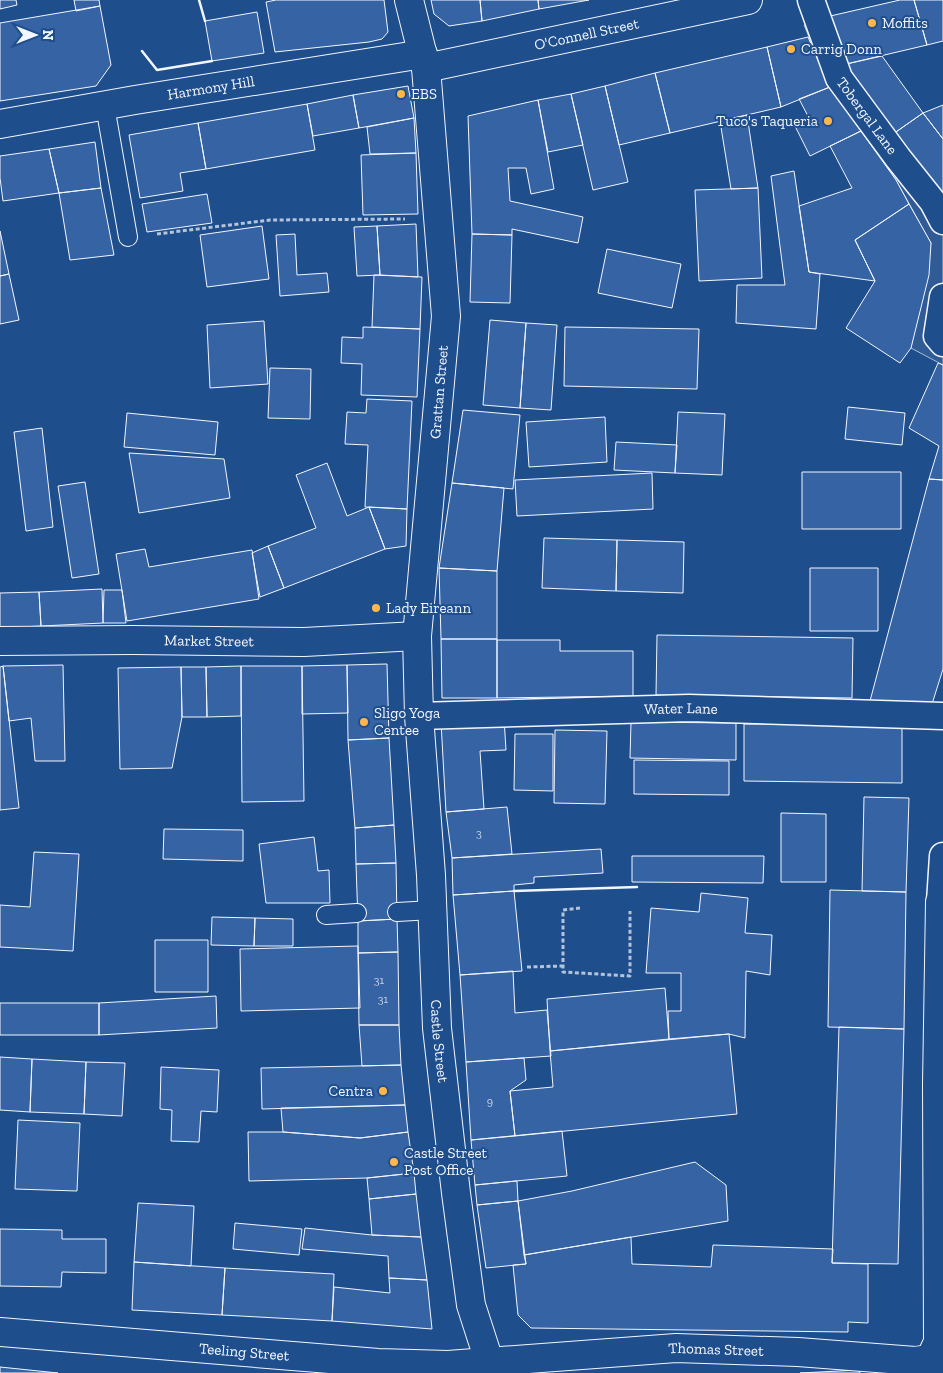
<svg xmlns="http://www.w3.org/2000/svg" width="943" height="1373" font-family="'Zilla Slab',serif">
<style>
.parking{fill:#305b95;stroke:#a8bbd7}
.building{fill:#3563a3;stroke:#f2f6ff}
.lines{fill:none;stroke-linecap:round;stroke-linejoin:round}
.service-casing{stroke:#f2f6ff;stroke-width:20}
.pedestrian-casing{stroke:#f2f6ff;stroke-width:29}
.minor-casing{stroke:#f2f6ff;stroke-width:30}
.tertiary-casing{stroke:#f2f6ff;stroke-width:30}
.secondary-casing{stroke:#f2f6ff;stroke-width:30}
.path{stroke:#b3c4dc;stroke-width:3;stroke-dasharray:4 2.5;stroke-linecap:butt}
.service{stroke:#1f4e8c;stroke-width:18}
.pedestrian{stroke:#1f4e8c;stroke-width:26}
.minor{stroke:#1f4e8c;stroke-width:28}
.tertiary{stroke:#1f4e8c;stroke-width:28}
.secondary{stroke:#1f4e8c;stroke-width:28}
.wall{stroke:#f2f6ff;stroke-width:2.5}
.poi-dot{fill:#ffb74d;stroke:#1f4e8c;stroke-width:2}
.labels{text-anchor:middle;stroke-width:4;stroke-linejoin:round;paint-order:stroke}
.number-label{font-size:12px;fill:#c3d1e8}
.poi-label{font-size:15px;fill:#f2f6ff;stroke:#1f4e8c;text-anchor:start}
.street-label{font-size:15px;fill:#f2f6ff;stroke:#1f4e8c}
</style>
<rect width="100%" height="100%" fill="#1f4e8c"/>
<path class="parking" d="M826 17 842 65 943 202V365L911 348 931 243 896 180 830 87 804 25Z"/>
<path class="building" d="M0 0H16L17 5 0 9Z
M74 0H99L100 6 76 11Z
M276 0H384L388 32 382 39 369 42 275 52 266 2Z
M431 0H480L482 21 449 26 434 14Z
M480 0H538L539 9 482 21Z
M538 0H589L539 9Z
M900 0H914L927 45 842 65 826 17Z
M914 0H943V41L927 45Z
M100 6 111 65 96 86 0 101V23Z
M257 12 264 53 212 61 205 21Z
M808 37 830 87 781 107 767 47Z
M767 47 781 107 670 133 655 73Z
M882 56 923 113 893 134 842 65Z
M655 73 670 133 619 145 605 86Z
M408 86 414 118 359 128 353 95Z
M605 86 628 182 593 190 571 94Z
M830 87 861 131 810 156 794 124 809 118 799 99Z
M571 94 583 145 548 152 538 100Z
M353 95 359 128 313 136 307 104Z
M538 100 554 189 531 194 526 168H508L510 201 583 217 578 243 512 229V235L472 234 468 116Z
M307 104 315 150 206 169 198 123Z
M943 105V139L923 113Z
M923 113 943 139V202L893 134Z
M747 115 758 188 731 189 720 121Z
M414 118 416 153 370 154 367 127Z
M198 123 206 169 180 173 183 191 140 198 129 135Z
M861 131 896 180 909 204 855 240 875 281 809 272 799 206 852 188 830 146Z
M95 142 101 188 59 193 49 149Z
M49 149 59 193 3 201 0 178V156Z
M416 153 418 214 363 215 361 155Z
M794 171 809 272 820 274 816 329 736 323 737 285H785L771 176Z
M101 188 114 255 70 260 59 193Z
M758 188 762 278 699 281 695 190Z
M207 194 212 223 147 232 142 204Z
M909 204 931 243 929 275 911 348 900 363 846 328 875 281 855 240Z
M416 224 418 277 380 275 377 226Z
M262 226 269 279 207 287 200 235Z
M377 226 380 275 357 276 354 227Z
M0 231 9 274 0 276Z
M295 234 297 275 327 273 329 292 280 296 276 235Z
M472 234 512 235 510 303 470 302Z
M607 249 681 264 672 308 598 293Z
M9 274 19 320 0 324V276Z
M374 275 422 277 420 329 372 327Z
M490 320 526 323 520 408 483 405Z
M264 321 268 384 210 388 207 325Z
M526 323 557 325 551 410 520 408Z
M363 327 420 329 417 397 361 395 362 364 341 363 342 337 363 338Z
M565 327 699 329 697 389 564 386Z
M938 363 943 365V480L929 479 939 446 909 428Z
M270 368 311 369 310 419 268 418Z
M367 399 412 401 407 509 365 507 368 445 345 444 347 412 366 413Z
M848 407 905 413 902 445 845 439Z
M463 410 520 415 513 489 452 483Z
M678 412 725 414 722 475 675 473Z
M127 413 218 422 215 455 124 447Z
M605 417 607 462 529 467 526 422Z
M42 428 53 527 26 531 14 432Z
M616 442 677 445 675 473 614 470Z
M129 453 224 459 230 498 139 513Z
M327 463 347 516 369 507 385 549 284 588 268 546 316 528 296 475Z
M802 472H901V529H802Z
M652 473 653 509 517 516 515 480Z
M929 479 943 480V669L932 704 870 701Z
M85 482 99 574 72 578 58 486Z
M452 483 504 488 497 571 439 568Z
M369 507 407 509 406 546 385 549Z
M544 538 617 540 616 591 542 588Z
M617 540 684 542 683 593 616 591Z
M268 546 284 588 260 597 252 553Z
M145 549 149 567 252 550 259 599 127 621 116 554Z
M439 568 497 571V639H441Z
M810 568H878V631H810Z
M102 589 103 623 41 626 39 592Z
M104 590H122L126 623H103Z
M39 592 41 626 0 628V593Z
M657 635 853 638 852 698 656 695Z
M441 639H497V698H442Z
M497 640H560V651H633V696L497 698Z
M387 664 389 738 348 740 347 665Z
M63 665 65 761H35L31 718 9 721 3 666Z
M347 665 348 713 302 714V666Z
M3 666 19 808 0 810V667Z
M241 666V716L207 717 206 667Z
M241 666H302L304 801 242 802Z
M181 667H206L207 717H182Z
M181 667 182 717 172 768 120 769 118 668Z
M504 718 506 750 480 751 484 809 446 812 441 722Z
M631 722 736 723V760L630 758Z
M744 724 902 725V783L744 781Z
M555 730 607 731 605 804 554 803Z
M515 734H553V791L514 790Z
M389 738 394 825 355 828 348 740Z
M634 760 729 761V795L634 794Z
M864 797 909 798 906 892 862 891Z
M507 807 512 854 452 858 446 812Z
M781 813 826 814V882H781Z
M394 825 396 863 356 864 355 828Z
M164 829 243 830V861L163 859Z
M314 837 318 871 329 870 330 903H266L259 844Z
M601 849 603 873 534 877V883L514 885V891L453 895 452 858Z
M34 852 79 854 73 951 0 947V905L30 907Z
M632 856H764L763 883 632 882Z
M396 863 397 919 358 921 356 864Z
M830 890 906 892 904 1029 828 1027Z
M514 891 522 971 460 975 453 895Z
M701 893 748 898 745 933 772 935 770 975 746 971 745 1038 729 1034 669 1039 668 1011H681V973H646L651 908 699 912Z
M212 917 255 918 254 946 211 945Z
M255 918 293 919V946H254Z
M397 919 398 952 358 953V921Z
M155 940H208V992H155Z
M358 946 360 1008 241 1011 240 949Z
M398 952 399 1025H359L358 953Z
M513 971 515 1013 547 1010 551 1056 466 1062 460 975Z
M665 988 669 1039 550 1051 547 999Z
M216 996 217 1028 99 1035V1003Z
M0 1003H99V1035H0Z
M359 1025H399L401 1065 362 1066Z
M839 1027 904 1029 898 1264 832 1263Z
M729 1034 737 1114 515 1136 510 1091 553 1087 550 1051Z
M0 1057 32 1059 30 1112 0 1110Z
M524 1058 526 1080 510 1091 515 1136 471 1140 466 1062Z
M32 1059 86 1062 84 1114 30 1112Z
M86 1062 125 1063 122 1116 84 1114Z
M401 1065 405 1105 262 1109 261 1068Z
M161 1067 219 1070 217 1112 201 1111 199 1142 171 1141 172 1110 160 1109Z
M405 1105 408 1132 360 1138 283 1132 281 1108Z
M18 1120 80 1123 77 1191 15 1189Z
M562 1131 567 1176 475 1185 471 1140Z
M248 1132H283L360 1138 408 1132 414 1173 367 1178 249 1181Z
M695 1162 726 1185 728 1221 524 1255 518 1201 572 1191Z
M414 1173 416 1194 369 1199 367 1178Z
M517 1181 518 1201 477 1205 475 1185Z
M416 1194 421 1237 372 1235 369 1199Z
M518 1201 526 1264 486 1268 477 1205Z
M138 1203 194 1206 191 1266 134 1262Z
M235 1223 302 1229 299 1255 233 1249Z
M305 1228 372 1235 421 1237 427 1280 389 1278 388 1256 302 1249Z
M0 1229 62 1230V1239H106V1273L62 1272 61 1287 0 1286Z
M631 1237 632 1264 711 1267 713 1245 833 1249 832 1263 868 1264V1323L848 1322V1332L531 1328 518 1315 513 1265 526 1264 524 1255Z
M134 1262 225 1268 222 1315 132 1310Z
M225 1268 334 1274 332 1321 222 1315Z
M389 1278 427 1280 432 1329 332 1321 334 1287 390 1293Z
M0 1367 58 1373H0Z
M859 1370 860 1373H800Z"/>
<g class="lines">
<defs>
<path id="service" d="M105 106 128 237
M397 912 432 910
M326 915 357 913"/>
<g id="pedestrian">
<path id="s1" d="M811 0 839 78 898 158 933 202 943 221"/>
<path d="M943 297 937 336 943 343"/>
<path id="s2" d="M419 716 689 708 943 716"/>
<path d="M940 902 943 856"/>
</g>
<path id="minor" d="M930 1359 938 1342 937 1085 940 902"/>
<g id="tertiary">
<path id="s3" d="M409 0 426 68 446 316 417 636 419 716 431 875 437 1028 456 1193 471 1305 493 1373"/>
<path id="s4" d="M426 68 748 0"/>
<path id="s5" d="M0 124 135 100 423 54"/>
<path id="s6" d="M0 641 133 640 304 642 417 636"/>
</g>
<g id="secondary">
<path id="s7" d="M0 1332 378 1363 448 1365 676 1348 798 1352 915 1361 930 1359 943 1361"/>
</g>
</defs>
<use href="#service" class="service-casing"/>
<use href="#pedestrian" class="pedestrian-casing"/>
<use href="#minor" class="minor-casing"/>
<use href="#tertiary" class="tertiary-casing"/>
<use href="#secondary" class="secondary-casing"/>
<path class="path" d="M157 234 270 220 405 219
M580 908 563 910V972L630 976V911
M527 967 563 966"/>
<use href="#service" class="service"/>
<use href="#pedestrian" class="pedestrian"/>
<use href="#minor" class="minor"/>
<use href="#tertiary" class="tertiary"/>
<use href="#secondary" class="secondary"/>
<path class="wall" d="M199 0 205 21
M142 51 157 70 212 61
M514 891 637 887"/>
</g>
<g class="poi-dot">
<circle cx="872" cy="23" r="5"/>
<circle cx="791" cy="49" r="5"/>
<circle cx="401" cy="94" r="5"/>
<circle cx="828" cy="121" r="5"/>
<circle cx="376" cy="608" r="5"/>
<circle cx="364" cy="722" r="5"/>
<circle cx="383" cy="1091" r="5"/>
<circle cx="394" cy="1162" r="5"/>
</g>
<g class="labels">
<g class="number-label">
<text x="479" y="837">3</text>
<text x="379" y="984">31</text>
<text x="383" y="1003">31</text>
<text x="490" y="1105">9</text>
</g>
<g class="poi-label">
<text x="882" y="28">Moffits</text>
<text x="801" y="54">Carrig Donn</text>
<text x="411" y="99">EBS</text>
<text x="818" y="126" text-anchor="end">Tuco's Taqueria</text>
<text x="386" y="613">Lady Eireann</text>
<text x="374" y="718">Sligo Yoga<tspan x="374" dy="17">Centee</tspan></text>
<text x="373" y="1096" text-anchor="end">Centra</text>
<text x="404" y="1158">Castle Street<tspan x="404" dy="17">Post Office</tspan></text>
</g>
<g class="street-label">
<text dy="5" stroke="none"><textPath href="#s4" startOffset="164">O'Connell Street</textPath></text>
<text dy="5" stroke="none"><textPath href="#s5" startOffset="214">Harmony Hill</textPath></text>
<text dy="5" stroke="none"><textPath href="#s1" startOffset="130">Tobergal Lane</textPath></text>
<text transform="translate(439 392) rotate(-85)" y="5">Grattan Street</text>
<text dy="5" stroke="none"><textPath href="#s6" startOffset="209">Market Street</textPath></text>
<text dy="5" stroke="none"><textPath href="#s2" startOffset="262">Water Lane</textPath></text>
<text dy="5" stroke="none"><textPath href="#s3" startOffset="1046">Castle Street</textPath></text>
<text dy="5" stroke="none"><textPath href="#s7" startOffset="718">Thomas Street</textPath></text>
<text dy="5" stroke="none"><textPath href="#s7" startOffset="245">Teeling Street</textPath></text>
</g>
</g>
<g transform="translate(35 35) rotate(90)" stroke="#1f4e8c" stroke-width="4" paint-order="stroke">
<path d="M0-4L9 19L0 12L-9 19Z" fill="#f2f6ff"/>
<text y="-8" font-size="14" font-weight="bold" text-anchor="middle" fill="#f2f6ff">N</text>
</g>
</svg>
